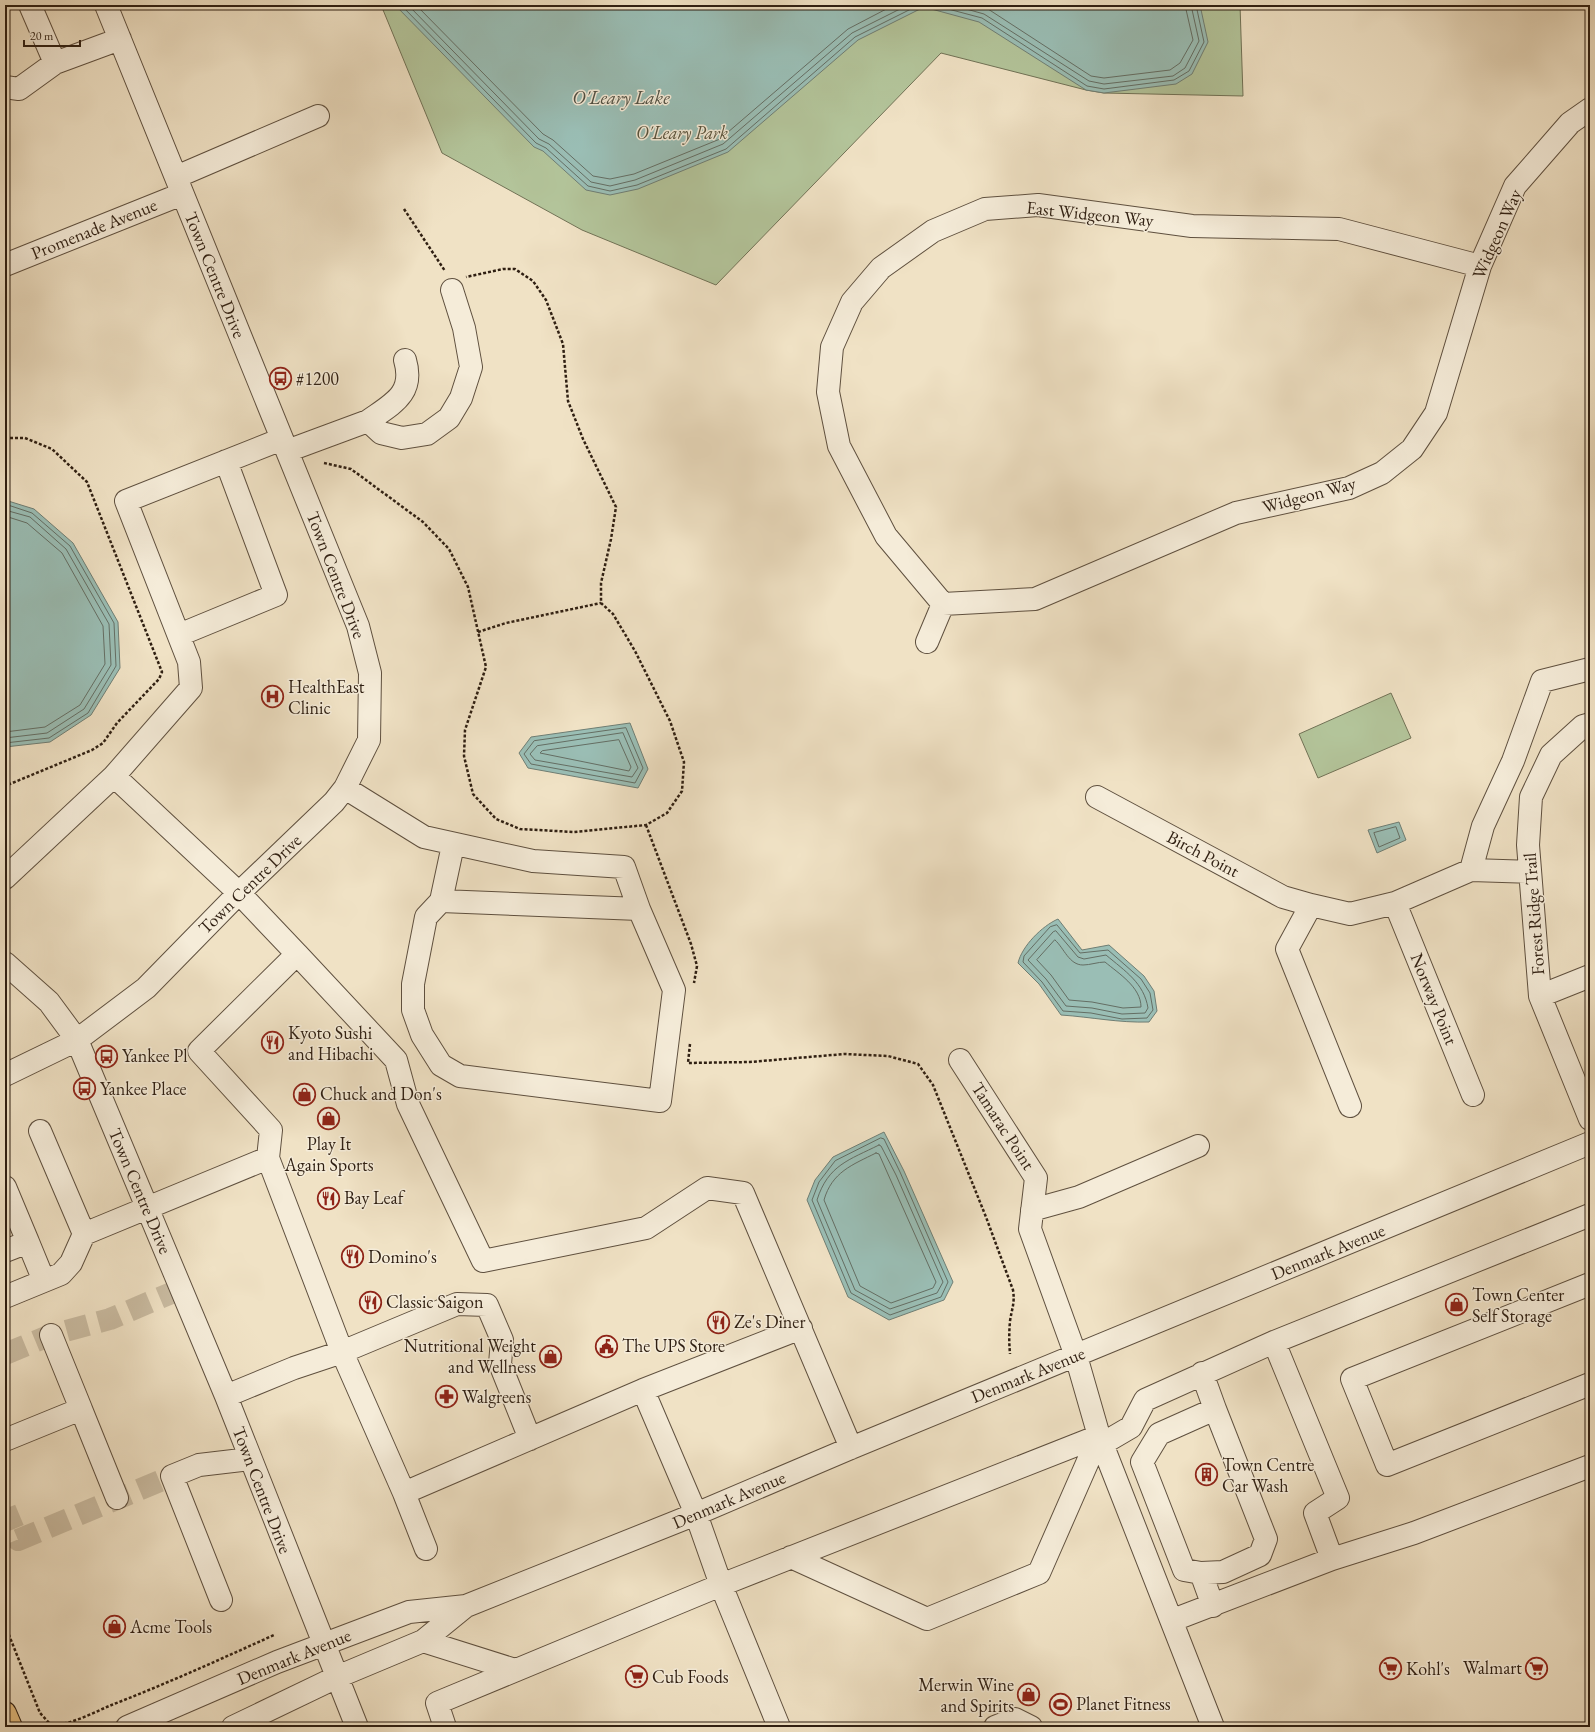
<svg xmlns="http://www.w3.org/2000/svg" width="1595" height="1732" font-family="'EB Garamond',serif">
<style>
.green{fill:#b3c49a;stroke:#717256}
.water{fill:#9abeb5;stroke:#6f7e74}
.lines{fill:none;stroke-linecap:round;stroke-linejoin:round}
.shore{stroke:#646e64;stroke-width:1}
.minor-tunnel{stroke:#c9bba1;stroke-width:22;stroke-dasharray:22 11;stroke-linecap:butt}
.minor-casing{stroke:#5f503f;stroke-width:24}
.major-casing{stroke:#2f1f12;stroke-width:24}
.path{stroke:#2f1f12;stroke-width:2.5;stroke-dasharray:3 2;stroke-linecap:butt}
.minor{stroke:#f5ecd9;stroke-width:22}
.major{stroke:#e8c182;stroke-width:22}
.labels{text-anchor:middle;stroke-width:3;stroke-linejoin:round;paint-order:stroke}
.park-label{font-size:18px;font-style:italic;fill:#57513b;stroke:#f5ecd9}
.street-label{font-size:18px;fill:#2f1f12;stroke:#f5ecd9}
.poi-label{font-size:18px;fill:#2f1f12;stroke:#f5ecd9;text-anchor:start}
.water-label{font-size:19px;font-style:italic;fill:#4f4f43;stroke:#f5ecd9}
</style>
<rect width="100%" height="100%" fill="#f0e2c5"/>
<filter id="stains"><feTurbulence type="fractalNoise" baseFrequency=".005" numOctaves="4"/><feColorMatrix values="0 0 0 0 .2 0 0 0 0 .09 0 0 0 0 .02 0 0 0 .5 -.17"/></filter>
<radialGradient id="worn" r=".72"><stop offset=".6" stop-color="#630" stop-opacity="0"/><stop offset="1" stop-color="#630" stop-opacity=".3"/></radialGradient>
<path class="green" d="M381 5H1240L1243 96 1104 93 1086 90 941 53 716 285 582 230 442 153Z
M1391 693 1411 738 1318 778 1299 734Z"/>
<path class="water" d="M395 5H1200L1208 42 1192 74 1176 84 1104 93 1086 90 979 22 924 7 858 40 728 152 638 189 610 195 586 190 543 151 534 147Z
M5 500 34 509 73 543 118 622 120 668 91 715 50 742 5 747Z
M630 723 648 769 638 788 528 768 519 753 531 737Z
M1399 822 1406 840 1377 853 1368 830Z
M1058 919 1082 950 1109 945 1144 976 1154 991 1157 1011 1149 1022C1119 1023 1091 1017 1061 1015L1039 984 1018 963C1022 946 1042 926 1058 919Z
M884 1132 904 1171 953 1282 944 1300 889 1320 848 1297 807 1200 815 1180 833 1157Z"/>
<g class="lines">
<path class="shore" d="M401 5 536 143 546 148 588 186 610 191 637 185 726 149 855 37 919 5
M408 5 539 139 549 144 591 182 610 186 635 180 723 144 852 33 908 5
M416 5 543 134 553 140 593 176 610 179 634 174 720 139 848 29 894 5
M933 5 982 18 1087 86 1104 89 1174 80 1189 71 1204 42 1196 5
M952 5 984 14 1089 81 1104 84 1173 76 1185 68 1199 41 1191 5
M975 5 988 9 1091 76 1104 78 1170 70 1180 63 1193 40 1185 5
M5 504 32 513 70 546 114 623 116 666 88 713 49 738 5 743
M5 510 30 517 66 549 109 624 111 665 84 709 47 733 5 738
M5 516 27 523 62 553 103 626 105 664 80 705 45 727 5 732
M626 728 643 768 635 783 531 764 524 754 534 741Z
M623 733 638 768 632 777 535 760 530 754 537 746Z
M619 740 631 767 629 771 540 753 542 751Z
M1396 827 1400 838 1379 847 1374 833Z
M1057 925 1080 953 1108 950 1141 979 1150 993 1153 1010 1147 1018 1122 1019 1091 1013 1063 1011 1042 982 1023 962 1024 956 1050 927Z
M1056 931 1078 957 1084 959 1106 955C1125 971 1144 983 1148 1008L1145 1013 1122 1014 1092 1008 1066 1006 1046 979 1028 960 1053 932Z
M1055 940C1064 948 1069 965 1083 965 1090 965 1098 962 1105 962 1118 973 1141 987 1141 1007L1123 1008 1092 1002 1069 1000 1051 975 1037 960Z
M881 1138 884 1139 900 1172 948 1282 941 1297 890 1315 851 1293 812 1200 819 1182 835 1161Z
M879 1145 881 1146 896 1175 943 1282 937 1293 890 1309 855 1290 817 1200C828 1165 849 1160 879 1145Z
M876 1153 879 1154 936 1282 933 1288 891 1303 860 1286 824 1200C832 1172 852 1165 876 1153Z"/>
<path class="minor-tunnel" d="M5 1354 51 1335 110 1319 181 1289
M5 1509 18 1540 172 1476"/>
<defs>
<path id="minor" d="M30 5 55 63
M5 87 19 89 55 63 120 39
M176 177 318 116
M5 265 182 194
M368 421C392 404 415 394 405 360
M287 451 368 421 381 433 402 438 427 434 449 418 461 398 471 367 464 328 452 290
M943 604 886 536 839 446 828 392 832 347 852 302 881 268 933 231 985 209 1038 205 1192 226 1339 229 1480 266
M943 604 1035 599 1236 513 1349 488 1382 473 1412 449 1436 413 1480 266 1515 186 1570 123 1590 109
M179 635 276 595 226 461
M927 642 943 604
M1590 724 1583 726 1551 755 1531 797 1528 845 1540 996 1590 1119
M114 776 191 688 189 662 126 501 282 439
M345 788 424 837 533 861 624 867 639 909 441 901 453 845
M1097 797 1283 897 1311 905
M1471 870 1483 826 1513 761 1542 681 1590 669
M5 878 114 776 239 893 297 954 199 1051 271 1130 268 1158
M441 901 426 917 413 984V1010L422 1035 441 1065 460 1076 660 1101 674 990 639 909
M1395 903 1473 1095
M297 954 396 1060 408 1104 483 1261 646 1228 707 1188 743 1193 851 1448
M5 963 49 1002 77 1040 226 1396 357 1727
M1540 996 1590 976
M960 1060 1036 1178 1030 1229 1076 1356 1099 1436 1213 1727
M5 1075 77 1040 146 988 239 893 334 802 345 788 369 740 370 673 358 626 106 5
M1350 1106 1287 949 1311 905 1350 914 1395 903 1471 870 1530 872
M40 1131 84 1234
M5 1187 28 1242 5 1251
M1032 1210 1079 1197 1198 1146
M28 1242 44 1281
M1590 1284 1352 1379 1387 1465 1590 1384
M5 1297 61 1274 71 1263 84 1234 268 1158 342 1352 457 1304 487 1305 502 1340 500 1364 530 1439
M1274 1342 1590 1215
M1202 1373 1215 1409 1159 1434 1142 1462 1184 1570 1201 1573 1213 1606
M643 1390 801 1328
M226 1396 294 1368 342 1352 404 1493 643 1390 696 1514 721 1585 779 1727
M81 1409 117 1498
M5 1440 81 1409 51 1335
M1102 1444 1131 1427 1145 1400 1274 1342 1338 1498 1315 1513 1332 1559
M404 1493 426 1549
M791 1557 927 1619 1039 1573 1099 1436
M1201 1573 1223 1572 1260 1555 1266 1539 1215 1409
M221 1600 172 1476 199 1465 250 1459
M1173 1620 1332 1559 1414 1533 1590 1466
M423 1641 515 1670
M127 1727 277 1662 409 1612 466 1606 696 1514 851 1448 1590 1143
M233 1727 337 1677 423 1641 466 1606
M445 1727 437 1703 721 1585 1099 1436
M995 1727 1015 1719 1031 1727"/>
<path id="major" d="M5 1713 11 1727"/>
</defs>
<use href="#minor" class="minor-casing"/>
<use href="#major" class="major-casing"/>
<path class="path" d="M404 209 445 271
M5 438H25L52 449 87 482 162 672 159 679 117 723 103 743 92 750 5 786
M324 463 351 469 423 522 449 549 468 587 486 667 465 730 464 756 473 794 496 819 520 829 574 832 646 825 667 813 682 791 684 762 670 721 635 651 613 614 601 603V583L611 539 616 507 583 439 568 401 563 344 546 300 533 281 515 269H503L466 277
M478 632 506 623 601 603
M646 825 691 944 697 966 694 983
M690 1044 688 1063 750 1062 844 1054 888 1056 918 1064 933 1085 986 1217 1013 1290C1015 1303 1012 1308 1010 1321 1009 1332 1009 1343 1010 1354
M5 1625 40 1713 51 1725
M50 1727 51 1725C72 1725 94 1712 114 1704 168 1683 221 1659 274 1635"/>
<use href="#minor" class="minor"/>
<use href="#major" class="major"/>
</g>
<defs>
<symbol id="bus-ring" viewBox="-11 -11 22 22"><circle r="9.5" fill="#f5ecd9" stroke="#8f2418" stroke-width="1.5"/><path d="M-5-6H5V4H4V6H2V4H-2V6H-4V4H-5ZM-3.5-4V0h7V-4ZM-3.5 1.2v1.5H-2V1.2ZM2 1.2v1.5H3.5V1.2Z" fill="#8f2418"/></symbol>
<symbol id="hospital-ring" viewBox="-11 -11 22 22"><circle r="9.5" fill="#f5ecd9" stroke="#8f2418" stroke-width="1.5"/><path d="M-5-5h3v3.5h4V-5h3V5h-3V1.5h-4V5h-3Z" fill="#8f2418"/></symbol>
<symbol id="restaurant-ring" viewBox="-11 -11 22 22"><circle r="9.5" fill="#f5ecd9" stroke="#8f2418" stroke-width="1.5"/><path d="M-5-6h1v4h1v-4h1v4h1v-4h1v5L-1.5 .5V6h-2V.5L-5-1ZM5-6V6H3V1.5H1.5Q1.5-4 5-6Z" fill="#8f2418"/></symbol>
<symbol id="shop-ring" viewBox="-11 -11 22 22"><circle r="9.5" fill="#f5ecd9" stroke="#8f2418" stroke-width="1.5"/><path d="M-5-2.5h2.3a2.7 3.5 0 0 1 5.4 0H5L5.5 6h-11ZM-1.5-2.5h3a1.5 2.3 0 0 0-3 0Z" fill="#8f2418"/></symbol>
<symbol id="civic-ring" viewBox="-11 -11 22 22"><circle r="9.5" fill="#f5ecd9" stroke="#8f2418" stroke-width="1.5"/><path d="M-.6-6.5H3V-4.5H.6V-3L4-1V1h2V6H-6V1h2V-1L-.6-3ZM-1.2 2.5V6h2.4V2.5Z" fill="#8f2418"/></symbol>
<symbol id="pharmacy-ring" viewBox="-11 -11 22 22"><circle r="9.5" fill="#f5ecd9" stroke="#8f2418" stroke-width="1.5"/><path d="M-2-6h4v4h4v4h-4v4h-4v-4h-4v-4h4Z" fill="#8f2418"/></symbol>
<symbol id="building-ring" viewBox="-11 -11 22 22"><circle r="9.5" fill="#f5ecd9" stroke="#8f2418" stroke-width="1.5"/><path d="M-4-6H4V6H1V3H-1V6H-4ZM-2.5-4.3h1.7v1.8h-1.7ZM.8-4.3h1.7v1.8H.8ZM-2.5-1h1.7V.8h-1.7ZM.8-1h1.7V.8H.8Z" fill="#8f2418"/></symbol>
<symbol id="supermarket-ring" viewBox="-11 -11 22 22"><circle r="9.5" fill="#f5ecd9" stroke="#8f2418" stroke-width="1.5"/><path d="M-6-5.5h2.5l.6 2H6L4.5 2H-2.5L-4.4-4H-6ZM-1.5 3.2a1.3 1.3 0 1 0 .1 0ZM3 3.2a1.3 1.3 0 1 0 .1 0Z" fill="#8f2418"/></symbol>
<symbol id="stadium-ring" viewBox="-11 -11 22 22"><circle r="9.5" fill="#f5ecd9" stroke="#8f2418" stroke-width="1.5"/><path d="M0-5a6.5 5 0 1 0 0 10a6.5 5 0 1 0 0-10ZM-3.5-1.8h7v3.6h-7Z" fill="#8f2418"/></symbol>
</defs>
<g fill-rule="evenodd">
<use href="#bus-ring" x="268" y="366" width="25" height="25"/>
<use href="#hospital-ring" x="260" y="684" width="25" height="25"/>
<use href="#restaurant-ring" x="260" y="1030" width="25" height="25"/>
<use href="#bus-ring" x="94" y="1044" width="25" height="25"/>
<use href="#bus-ring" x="72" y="1076" width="25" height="25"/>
<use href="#shop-ring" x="292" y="1082" width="25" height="25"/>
<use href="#shop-ring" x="316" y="1106" width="25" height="25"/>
<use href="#restaurant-ring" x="316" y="1186" width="25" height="25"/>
<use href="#restaurant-ring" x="340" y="1244" width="25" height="25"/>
<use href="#restaurant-ring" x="358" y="1290" width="25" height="25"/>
<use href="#shop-ring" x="1444" y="1292" width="25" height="25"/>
<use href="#restaurant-ring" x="706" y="1310" width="25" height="25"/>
<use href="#civic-ring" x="594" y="1334" width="25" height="25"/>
<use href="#shop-ring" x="538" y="1344" width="25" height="25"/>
<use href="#pharmacy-ring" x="434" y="1384" width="25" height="25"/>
<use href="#building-ring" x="1194" y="1462" width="25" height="25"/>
<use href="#shop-ring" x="102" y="1614" width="25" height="25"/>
<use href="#supermarket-ring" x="1524" y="1656" width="25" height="25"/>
<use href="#supermarket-ring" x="1378" y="1656" width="25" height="25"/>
<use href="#supermarket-ring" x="624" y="1664" width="25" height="25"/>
<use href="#shop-ring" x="1016" y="1682" width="25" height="25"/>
<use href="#stadium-ring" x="1048" y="1692" width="25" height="25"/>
</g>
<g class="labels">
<g class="park-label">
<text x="682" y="139">O'Leary Park</text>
</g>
<g class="street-label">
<text transform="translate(1090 214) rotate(6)" y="6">East Widgeon Way</text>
<text transform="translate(94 229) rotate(-22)" y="6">Promenade Avenue</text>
<text transform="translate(1497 234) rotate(-66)" y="6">Widgeon Way</text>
<text transform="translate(215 275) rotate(68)" y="6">Town Centre Drive</text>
<text transform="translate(1309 495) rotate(-15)" y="6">Widgeon Way</text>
<text transform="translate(336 575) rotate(69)" y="6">Town Centre Drive</text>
<text transform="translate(1203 854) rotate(28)" y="6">Birch Point</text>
<text transform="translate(250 884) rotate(-44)" y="6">Town Centre Drive</text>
<text transform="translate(1534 914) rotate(-94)" y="6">Forest Ridge Trail</text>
<text transform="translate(1434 999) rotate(68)" y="6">Norway Point</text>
<text transform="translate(1003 1126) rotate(57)" y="6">Tamarac Point</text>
<text transform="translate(140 1191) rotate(67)" y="6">Town Centre Drive</text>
<text transform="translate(1328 1252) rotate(-22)" y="6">Denmark Avenue</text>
<text transform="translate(1028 1375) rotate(-22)" y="6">Denmark Avenue</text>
<text transform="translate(262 1490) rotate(69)" y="6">Town Centre Drive</text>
<text transform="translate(729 1500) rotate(-23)" y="6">Denmark Avenue</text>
<text transform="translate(294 1657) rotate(-22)" y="6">Denmark Avenue</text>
</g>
<g class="poi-label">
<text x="296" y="385">#1200</text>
<text x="288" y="693">HealthEast<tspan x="288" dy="21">Clinic</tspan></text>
<text x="288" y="1039">Kyoto Sushi<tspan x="288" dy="21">and Hibachi</tspan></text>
<text x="122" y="1062">Yankee Pl</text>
<text x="100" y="1095">Yankee Place</text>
<text x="320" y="1100">Chuck and Don's</text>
<text x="329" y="1150" text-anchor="middle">Play It<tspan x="329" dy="21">Again Sports</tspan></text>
<text x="344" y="1204">Bay Leaf</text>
<text x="368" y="1263">Domino's</text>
<text x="1472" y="1301">Town Center<tspan x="1472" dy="21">Self Storage</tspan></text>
<text x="386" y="1308">Classic Saigon</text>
<text x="734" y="1328">Ze's Diner</text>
<text x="536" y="1352" text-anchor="end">Nutritional Weight<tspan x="536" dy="21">and Wellness</tspan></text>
<text x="622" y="1352">The UPS Store</text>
<text x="462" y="1403">Walgreens</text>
<text x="1222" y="1471">Town Centre<tspan x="1222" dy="21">Car Wash</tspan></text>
<text x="130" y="1633">Acme Tools</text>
<text x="1522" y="1674" text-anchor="end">Walmart</text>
<text x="1406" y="1675">Kohl's</text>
<text x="652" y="1683">Cub Foods</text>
<text x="1014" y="1691" text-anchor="end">Merwin Wine<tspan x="1014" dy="21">and Spirits</tspan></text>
<text x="1076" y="1710">Planet Fitness</text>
</g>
<g class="water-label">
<text x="621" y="104">O'Leary Lake</text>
</g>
</g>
<rect width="1595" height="1732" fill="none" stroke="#f0e2c5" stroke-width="20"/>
<rect x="6" y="6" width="1583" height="1720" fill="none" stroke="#2f1f12" stroke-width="2"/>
<rect x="10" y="10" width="1575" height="1712" fill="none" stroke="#2f1f12"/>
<path d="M24 40v6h56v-6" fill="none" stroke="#2f1f12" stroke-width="2"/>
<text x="30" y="40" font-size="12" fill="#2f1f12" stroke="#f5ecd9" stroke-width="3" paint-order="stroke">20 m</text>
<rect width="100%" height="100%" filter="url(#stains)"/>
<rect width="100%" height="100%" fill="url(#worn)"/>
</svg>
